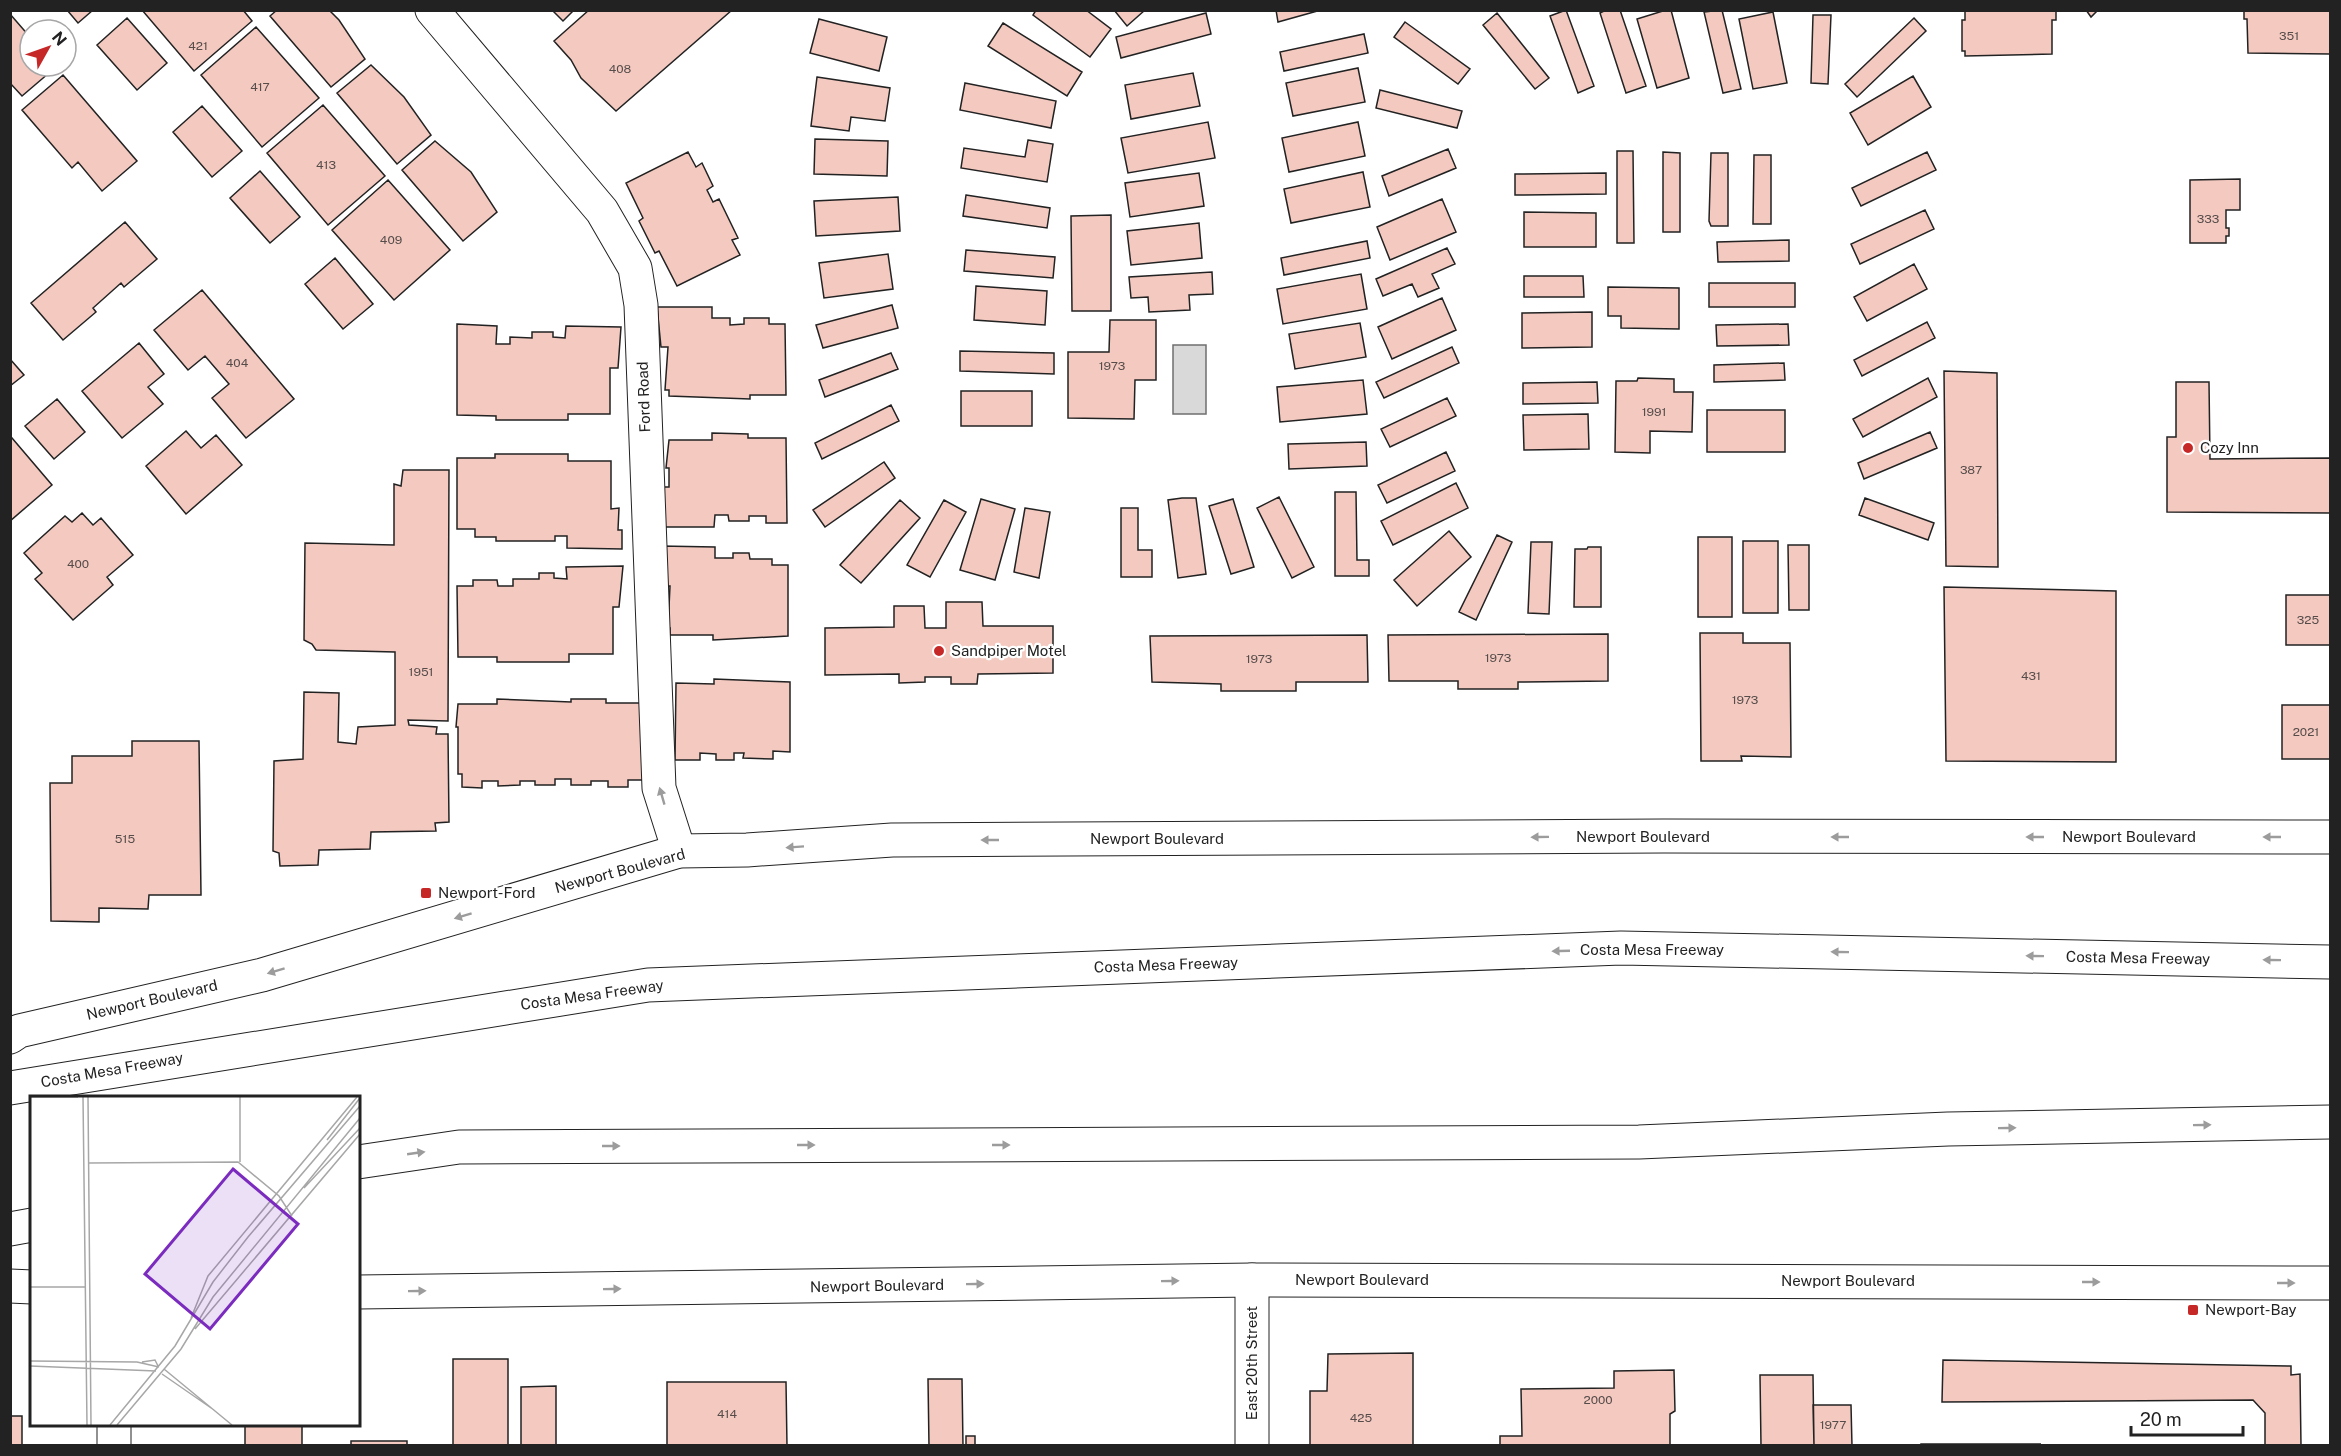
<svg xmlns="http://www.w3.org/2000/svg" width="2341" height="1456" font-family="'Public Sans',sans-serif">
<style>
.water{fill:#d9d9d9;stroke:#6f6f6f;stroke-width:1.5}
.building{fill:#f3c9c0;stroke:#222;stroke-width:1.5}
.lines{fill:none;stroke-linecap:round;stroke-linejoin:round}
.street-casing{stroke:#222;stroke-width:35}
.secondary-casing{stroke:#222;stroke-width:35}
.highway-casing{stroke:#222;stroke-width:35}
.street{stroke:#fff;stroke-width:33}
.secondary{stroke:#fff;stroke-width:33}
.highway{stroke:#fff;stroke-width:33}
.oneway{fill:#9c9c9c}
.poi-dot{fill:#c62828;stroke:#fff;stroke-width:2}
.labels{text-anchor:middle;stroke-width:4.5;stroke-linejoin:round;paint-order:stroke}
.number-label{font-size:12px;fill:#564c4a}
.street-label{font-size:15px;fill:#222;stroke:#fff}
.poi-label{font-size:15px;fill:#222;stroke:#fff;text-anchor:start}
.inset-road{fill:none;stroke:#a7a7a7;stroke-width:1.5}
.view{fill:#7b2cbf;fill-opacity:0.15;stroke:#7b2cbf;stroke-width:3}
.inset-edge{fill:none;stroke:#222;stroke-width:3}
</style>
<rect width="100%" height="100%" fill="#fff"/>
<path class="water" d="M1173 345H1206V414H1173Z"/>
<path class="building" d="M67 10H93L78 23Z
M142 10H243L252 21 194 71Z
M277 10H329L339 20 365 59 331 87 270 16Z
M552 10H574L563 21Z
M589 10H732L616 111 581 78 571 60 554 41Z
M1036 10H1086L1111 29 1090 57 1033 15Z
M1114 10H1145L1127 26Z
M1276 10H1321L1278 22Z
M1566 10 1594 86 1578 93 1550 16Z
M1606 10H1620L1646 86 1626 93 1600 13Z
M1666 10H1671L1689 78 1657 88 1637 19Z
M1722 10 1741 89 1723 93 1704 12Z
M1965 10H2056V20H2052V54L1965 56V51H1962V20H1965Z
M2086 10H2098L2091 17Z
M2244 10H2330V54L2248 53 2247 19H2244Z
M1773 12 1787 83 1753 89 1739 19Z
M1206 13 1211 34 1121 58 1116 37Z
M1497 13 1549 78 1535 89 1483 25Z
M10 14 30 37V66L56 67 22 96 10 83Z
M1813 15H1831L1828 84 1811 83Z
M127 18 167 63 137 90 97 45Z
M1914 18 1926 31 1857 97 1845 84Z
M819 19 887 37 879 71 810 53Z
M1405 22 1470 69 1458 84 1394 37Z
M1003 23 1082 72 1067 96 988 46Z
M256 27 319 98 262 147 201 75Z
M1364 34 1368 53 1284 71 1280 52Z
M371 65 404 97 431 135 397 164 337 93Z
M1358 68 1365 102 1293 116 1286 83Z
M1193 73 1200 106 1131 119 1125 85Z
M63 75 137 161 102 191 78 162 72 168 22 110Z
M1913 76 1931 107 1868 145 1850 113Z
M817 77 890 88 885 121 851 117 849 131 811 126Z
M965 83 1056 101 1051 128 960 110Z
M1380 90 1462 111 1457 128 1376 108Z
M323 105 385 176 328 225 267 153Z
M202 106 242 151 212 177 173 132Z
M1208 122 1215 158 1128 173 1121 138Z
M1358 122 1365 156 1289 172 1282 138Z
M815 139 888 141 887 176 814 174Z
M1028 140 1053 144 1047 182 961 168 964 148 1025 157Z
M435 141 471 172 497 212 463 241 402 170Z
M1448 149 1456 168 1389 196 1382 176Z
M1617 151H1633L1634 243H1617Z
M688 152 696 167 702 163 713 186 707 190 713 202 719 199 738 238 732 240 740 255 677 286 659 251 655 253 639 221 643 218 626 183Z
M1663 152 1680 153V232H1663Z
M1927 152 1936 170 1861 206 1852 188Z
M1711 153H1728V226H1711L1709 221Z
M1754 155H1771V224H1753Z
M260 171 300 217 270 243 230 198Z
M1363 172 1370 207 1291 223 1284 189Z
M1199 173 1204 206 1130 217 1125 183Z
M1606 173V194L1515 195V174Z
M2240 179V210H2226V228H2229V236H2226V243H2190V180Z
M388 180 450 250 394 300 332 230Z
M966 195 1050 208 1047 228 963 216Z
M898 197 900 231 816 236 814 201Z
M1442 199 1456 232 1390 260 1377 227Z
M1925 210 1934 229 1860 264 1851 244Z
M1524 212 1596 213V247H1524Z
M1111 215V311H1072L1071 216Z
M125 222 157 259 124 287 121 283 93 308 96 312 63 340 31 303Z
M1199 223 1202 258 1131 265 1127 231Z
M1789 240V261L1718 262 1717 242Z
M1367 241 1370 258 1284 275 1281 258Z
M1447 248 1455 264 1432 274 1439 288 1418 297 1412 284 1383 296 1376 279Z
M966 250 1055 257 1053 278 964 271Z
M888 254 893 289 824 298 819 263Z
M335 258 373 304 343 329 305 284Z
M1914 264 1927 289 1867 321 1854 297Z
M1212 272 1213 294 1189 295 1190 310 1149 312 1148 297 1131 298 1129 277Z
M1361 274 1367 309 1283 324 1277 289Z
M1524 276H1583L1584 297H1524Z
M1709 283H1795V307H1709Z
M976 286 1047 291 1045 325 974 320Z
M1608 287 1679 288V329L1621 328V316H1608Z
M202 290 294 399 246 438 212 398 229 384 205 356 188 370 154 330Z
M1442 298 1456 330 1392 359 1378 327Z
M892 305 898 328 823 348 816 325Z
M657 307H712V318H730V325L744 324V318H769V324H785L786 395H750V399L669 396V390H665L668 347H661Z
M1592 312V347L1522 348V313Z
M1110 320H1156V380H1135L1134 419 1068 418V352H1109Z
M1927 322 1935 338 1862 376 1854 360Z
M1360 323 1366 357 1295 369 1289 334Z
M457 324 497 326 496 344H510V337L532 338V332H553V337L565 338 566 326 621 327 618 368H610V414H568V420H496V416L457 415Z
M1788 324 1789 345 1717 346 1716 325Z
M139 343 164 374 148 387 163 404 122 438 82 391Z
M1452 347 1459 363 1384 398 1376 382Z
M960 351 1054 353V374L960 371Z
M891 353 898 369 825 397 819 380Z
M10 359 24 375 10 386Z
M1784 363 1785 380 1714 382V365Z
M1944 371 1997 373 1998 567 1946 566Z
M1638 378 1674 379V392H1693L1692 432 1650 431V453L1615 452 1616 381H1637Z
M1928 378 1937 397 1863 437 1853 419Z
M1363 380 1367 414 1280 422 1277 387Z
M1597 382 1598 403 1523 404V383Z
M2176 382H2209L2210 459 2330 458V513L2167 512V437H2176Z
M961 391H1032V426H961Z
M1447 398 1456 416 1390 447 1381 429Z
M57 399 85 432 54 459 25 426Z
M891 405 899 421 822 459 815 443Z
M1707 410H1785V452H1707Z
M1588 414 1589 449 1524 450 1523 415Z
M186 431 201 448 216 435 242 465 186 514 146 466Z
M1930 432 1937 448 1864 479 1858 463Z
M712 433 748 434V438H786L787 523H766V516H749V521H729L728 515H715L714 527H660L662 487H669V468H666L669 440H712Z
M12 438 52 485 10 521V439Z
M1366 442 1367 466 1289 469 1288 444Z
M1446 452 1455 471 1387 503 1378 485Z
M495 454H568V461H611V509L619 508 618 530H622V549L567 548V536H555V541H496V537H475V529H457V458H495Z
M884 462 895 478 825 527 813 510Z
M403 470H449L448 721 408 720 409 725 437 727 436 734H448L449 822 435 823 436 831 371 832 370 849 319 850 318 865 280 866 279 853 273 851 274 761 303 759 304 692 339 693 338 742 356 744 358 727 395 725V652L316 650 312 644 304 640 305 543 394 545V484L401 486Z
M1456 483 1468 508 1393 545 1381 521Z
M1335 492H1356L1357 560H1369V576H1335Z
M1279 497 1314 567 1292 578 1257 508Z
M1182 498H1196L1206 574 1178 578 1168 500Z
M1865 498 1934 523 1928 540 1859 515Z
M981 499 1015 509 995 580 960 570Z
M1233 499 1254 567 1231 574 1209 506Z
M900 500 920 518 861 583 840 565Z
M944 500 966 512 930 577 907 565Z
M1025 508 1050 512 1039 578 1014 572Z
M1121 508H1138V550H1152V577H1121Z
M82 513 93 525 101 518 133 555 107 577 113 585 73 620 35 579 42 573 24 553 65 516 72 522Z
M1449 531 1471 557 1417 606 1394 580Z
M1497 535 1512 542 1476 620 1459 612Z
M1698 537H1732V617H1698Z
M1743 541H1778V613H1743Z
M1531 542H1552L1549 614 1528 613Z
M1788 545H1809V610H1789Z
M660 546 715 547V558H733V553H749L750 559H772V565H788V636L713 640V635H670V628H668L670 586H662Z
M1588 547H1601V607H1574L1575 549H1587Z
M623 566 619 607H613V654H569V662H497V657H458L457 586H473V580H497L498 586H513V579H539V573H554V578L567 579 566 567Z
M1944 587 2116 591V762L1946 761Z
M2286 595H2330V645H2286Z
M946 602H982L983 626H1053V673L978 674 977 684H951V677H925V682L899 683V674L825 675V628L894 627V606H924L925 628H946Z
M1700 633H1743V643H1790L1791 757 1741 756 1742 761H1701Z
M1608 634V681L1518 682V689H1458V681H1389L1388 635Z
M1367 635 1368 682H1296V691H1221V684L1152 682 1150 636Z
M714 679 790 682V752L773 751V759L743 758 744 753H734V760H716V754L700 753V760H675L676 683 714 684Z
M497 699 571 702V699H606V703H645V780H628V787H608V781H591V785H571V779H555V785H535V781H520V785L498 786V781H482V788L462 787V774H458V727H456L458 704H497Z
M2282 705H2330V759H2282Z
M132 741H199L201 895H149L148 909 99 908V922L51 921 50 783H72V756H132Z
M1413 1353V1446H1310V1391H1327L1328 1354Z
M453 1359H508V1446H453Z
M1943 1360 2291 1366V1375L2300 1374 2301 1446H2265V1413L2253 1400 1942 1402Z
M1674 1370 1675 1411 1670 1414V1446H1500V1436H1522L1521 1389 1614 1388V1371Z
M1760 1375H1813L1814 1446H1761Z
M928 1379H962L963 1446H929Z
M667 1382H786L787 1446H667Z
M556 1386V1446H521V1387Z
M1813 1405H1851L1852 1446H1814Z
M10 1416H22V1446H10Z
M245 1424H302V1446H245Z
M966 1436H975V1446H966Z
M351 1441H407V1446H351Z
M1921 1444H2041L1921 1446Z"/>
<g class="lines">
<defs>
<path id="street" d="M432 10 602 211 635 268 641 305 659 788 679 851
M1252 1280V1446
M114 1424V1446"/>
<path id="secondary" d="M10 1037 19 1031 262 975 679 851 747 850 892 840 1664 836 2330 837
M10 1286 32 1287
M358 1292 1252 1280 2330 1283"/>
<path id="highway" d="M10 1088 648 985 1621 948 2330 962
M358 1162 459 1147 1639 1142 1948 1129 2330 1122
M10 1229 32 1225"/>
</defs>
<use href="#street" class="street-casing"/>
<use href="#secondary" class="secondary-casing"/>
<use href="#highway" class="highway-casing"/>
<use href="#street" class="street"/>
<use href="#secondary" class="secondary"/>
<use href="#highway" class="highway"/>
</g>
<defs><path id="oneway-solid" d="M-6-.8H1V-3.2L6.5 0L1 3.2V.8H-6Z" transform="scale(1.5)"/></defs>
<g class="oneway">
<use href="#oneway-solid" transform="translate(662 796) rotate(-106)"/>
<use href="#oneway-solid" transform="translate(1540 837) rotate(179)"/>
<use href="#oneway-solid" transform="translate(1840 837) rotate(-180)"/>
<use href="#oneway-solid" transform="translate(2035 837) rotate(-180)"/>
<use href="#oneway-solid" transform="translate(2272 837) rotate(-180)"/>
<use href="#oneway-solid" transform="translate(990 840) rotate(180)"/>
<use href="#oneway-solid" transform="translate(795 847) rotate(176)"/>
<use href="#oneway-solid" transform="translate(463 916) rotate(163)"/>
<use href="#oneway-solid" transform="translate(1561 951) rotate(178)"/>
<use href="#oneway-solid" transform="translate(1840 952) rotate(-179)"/>
<use href="#oneway-solid" transform="translate(2035 956) rotate(-179)"/>
<use href="#oneway-solid" transform="translate(2272 960) rotate(-179)"/>
<use href="#oneway-solid" transform="translate(276 971) rotate(163)"/>
<use href="#oneway-solid" transform="translate(2202 1125) rotate(-1)"/>
<use href="#oneway-solid" transform="translate(2007 1128) rotate(-1)"/>
<use href="#oneway-solid" transform="translate(806 1145)"/>
<use href="#oneway-solid" transform="translate(1001 1145)"/>
<use href="#oneway-solid" transform="translate(611 1146)"/>
<use href="#oneway-solid" transform="translate(416 1153) rotate(-8)"/>
<use href="#oneway-solid" transform="translate(1170 1281) rotate(-1)"/>
<use href="#oneway-solid" transform="translate(2091 1282)"/>
<use href="#oneway-solid" transform="translate(2286 1283)"/>
<use href="#oneway-solid" transform="translate(975 1284) rotate(-1)"/>
<use href="#oneway-solid" transform="translate(612 1289) rotate(-1)"/>
<use href="#oneway-solid" transform="translate(417 1291) rotate(-1)"/>
</g>
<g class="poi-dot">
<circle cx="2188" cy="448" r="6"/>
<circle cx="939" cy="651" r="6"/>
<rect x="420" y="887" width="12" height="12" rx="3"/>
<rect x="2187" y="1304" width="12" height="12" rx="3"/>
</g>
<g class="labels">
<g class="number-label">
<text x="2289" y="40">351</text>
<text x="198" y="50">421</text>
<text x="620" y="73">408</text>
<text x="260" y="91">417</text>
<text x="326" y="169">413</text>
<text x="2208" y="223">333</text>
<text x="391" y="244">409</text>
<text x="237" y="367">404</text>
<text x="1112" y="370">1973</text>
<text x="1654" y="416">1991</text>
<text x="1971" y="474">387</text>
<text x="78" y="568">400</text>
<text x="2308" y="624">325</text>
<text x="1498" y="662">1973</text>
<text x="1259" y="663">1973</text>
<text x="421" y="676">1951</text>
<text x="2031" y="680">431</text>
<text x="1745" y="704">1973</text>
<text x="2306" y="736">2021</text>
<text x="125" y="843">515</text>
<text x="1598" y="1404">2000</text>
<text x="727" y="1418">414</text>
<text x="1361" y="1422">425</text>
<text x="1833" y="1429">1977</text>
</g>
<g class="street-label">
<text transform="translate(644 397) rotate(-92)" y="5">Ford Road</text>
<text x="1643" y="842">Newport Boulevard</text>
<text x="2129" y="842">Newport Boulevard</text>
<text x="1157" y="844">Newport Boulevard</text>
<text transform="translate(620 871) rotate(-15)" y="5">Newport Boulevard</text>
<text x="1652" y="955">Costa Mesa Freeway</text>
<text transform="translate(2138 958) rotate(1)" y="5">Costa Mesa Freeway</text>
<text transform="translate(1166 965) rotate(-2)" y="5">Costa Mesa Freeway</text>
<text transform="translate(592 995) rotate(-8)" y="5">Costa Mesa Freeway</text>
<text transform="translate(152 1000) rotate(-13)" y="5">Newport Boulevard</text>
<text transform="translate(112 1070) rotate(-10)" y="5">Costa Mesa Freeway</text>
<text x="1362" y="1285">Newport Boulevard</text>
<text x="1848" y="1286">Newport Boulevard</text>
<text transform="translate(877 1286) rotate(-1)" y="5">Newport Boulevard</text>
<text transform="translate(1252 1363) rotate(-90)" y="5">East 20th Street</text>
</g>
<g class="poi-label">
<text x="2200" y="453">Cozy Inn</text>
<text x="951" y="656">Sandpiper Motel</text>
<text x="438" y="898">Newport-Ford</text>
<text x="2205" y="1315">Newport-Bay</text>
</g>
</g>
<g transform="translate(30 1096)">
<rect width="330" height="330" fill="#fff"/>
<path class="inset-road" d="M0 1H48M53 1 57 329M58 1 61 329M297 44 330 2M210 66V1M59 67 208 66 249 100 262 120M274 92 330 32M0 191H55M161 222 178 180 327 1M165 233 330 38M0 265 107 266 129 271M112 266 125 264 128 270M0 270 126 275M134 273 202 329M132 278 184 314M80 329 145 250 183 186 218 141 330 10M87 329 151 253 183 201 330 22"/>
<path class="view" d="M203 73 268 128 180 233 115 178Z"/>
<rect width="330" height="330" class="inset-edge"/>
</g>
<rect width="2341" height="1456" fill="none" stroke="#222222" stroke-width="24"/>
<g transform="translate(48 48) rotate(50)"><circle r="28" fill="#ffffff" stroke="#a7a7a7" stroke-width="1.5"/>
<path d="M0-4.5L10 22L0 15L-10 22Z" fill="#c62828"/>
<text y="-9" font-size="16" font-weight="bold" text-anchor="middle" fill="#222222">N</text>
</g>
<path d="M2131 1426v9h112v-9" fill="none" stroke="#222222" stroke-width="3"/>
<text x="2140" y="1426" font-size="18" fill="#222222" stroke="#ffffff" stroke-width="4.5" paint-order="stroke">20 m</text>
</svg>
